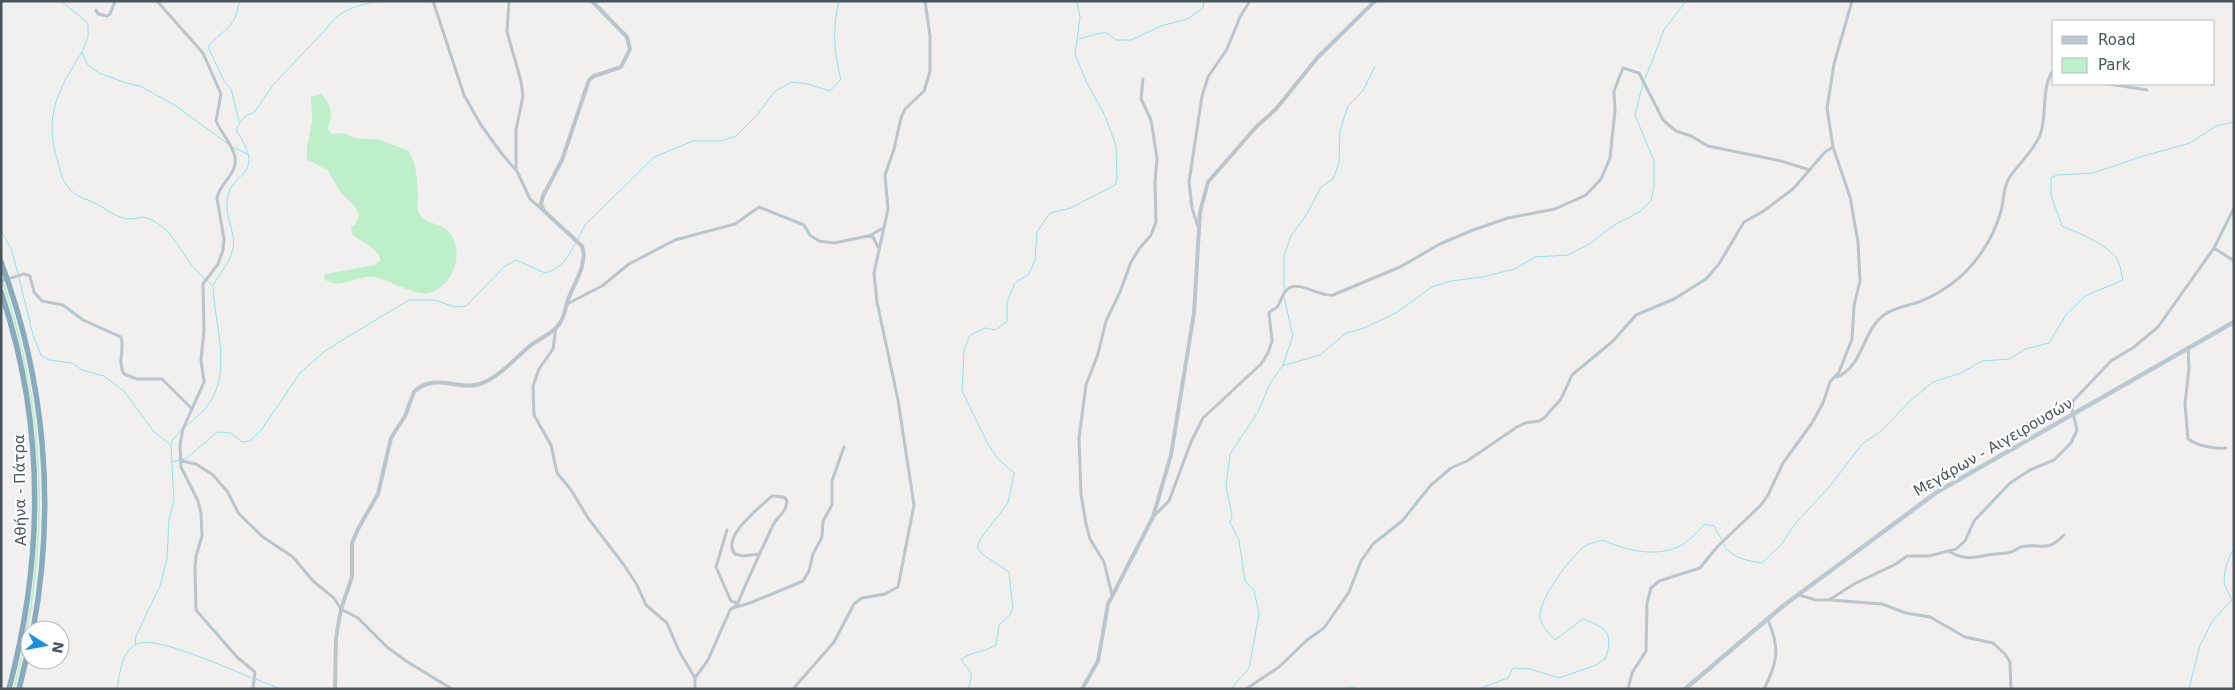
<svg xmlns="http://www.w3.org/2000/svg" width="2235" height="690" font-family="'DejaVu Sans',sans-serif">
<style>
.green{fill:#bdefc9}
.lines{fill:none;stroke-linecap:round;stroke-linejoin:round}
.stream{stroke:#8ae7ed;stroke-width:1}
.minor{stroke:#bac6cc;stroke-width:3}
.tertiary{stroke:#bac6cc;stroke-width:4}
.secondary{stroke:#bac9d1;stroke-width:4.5}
.motorway{stroke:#86aabe;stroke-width:5.5}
.labels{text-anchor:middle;stroke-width:4;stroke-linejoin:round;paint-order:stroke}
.street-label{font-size:15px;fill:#47565d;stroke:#fff}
</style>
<rect width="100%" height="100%" fill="#f2efef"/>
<path class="green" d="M321 94C333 106 332 114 328 129L333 134 344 133 354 138 381 140 409 151C417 166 417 178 418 195 418 199 417 206 418 210 423 225 439 222 448 231 466 250 454 286 429 293 416 296 391 281 378 278 359 272 342 292 324 279L325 274 375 265 380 262V257L375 250 352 234 351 227 356 224 359 214 355 206 340 192 328 170 307 160C306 146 310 136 312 122 313 114 311 106 311 97Z
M1 273C49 415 52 544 15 689H13C49 547 48 419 1 280Z"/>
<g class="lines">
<path class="stream" d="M61 1 88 23V37L82 52 87 64 99 73 126 83 140 86 176 106 228 144
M1079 39 1105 32 1116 40H1131L1161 26 1187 19 1203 8 1204 1
M82 52C58 90 43 117 58 162 60 171 62 180 68 187 75 197 87 199 97 204 114 214 123 223 142 217 169 222 179 250 194 268 199 275 206 279 212 285
M1645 79 1664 30 1686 1
M239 121 231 89 224 81 208 47C215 36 227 32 234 20 237 15 237 7 240 1
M233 147 249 155
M1 230 12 251 18 274
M578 239 585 225 654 157 693 141H721L736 136 757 115 775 91 792 82 808 84 830 91 841 79C834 54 832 27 839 1
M19 278 33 335 41 355 49 360 72 363 82 370 104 376 124 391 154 432 171 445
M1284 293V256L1291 236 1308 212 1321 187 1333 179 1339 163 1340 131 1348 106 1363 91 1375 66
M1283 365 1293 336 1284 297
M185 427C193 420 202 413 208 405 233 372 214 322 213 286 221 270 237 255 233 236 231 225 226 214 227 202 229 168 269 180 236 130 240 121 244 115 254 113L273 85 326 29C339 9 358 5 380 1
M171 462 187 458 217 432 231 433 242 442 250 441 262 429 300 373 325 351 344 339 409 300H435L455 307 466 306 505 266 516 260 545 273C563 268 567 258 576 242
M1723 544C1731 558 1747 561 1762 563L1781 545 1795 524 1830 486 1862 444 1881 431 1911 400 1933 382 1961 373 1982 361 2010 359 2025 349 2049 343 2066 315 2085 296 2123 280C2121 274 2121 266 2118 261 2111 246 2077 232 2062 226L2051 195V178L2057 175 2093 173 2140 157 2190 143 2216 126 2234 122
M135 645 136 636 160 586 167 559 169 520 174 501 171 445 172 441 182 429
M256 679 281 689
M117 689C120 673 121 653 136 644 154 634 231 670 252 678
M968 689C975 670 970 674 961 659 974 651 985 652 996 645L999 625 1010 615 1013 608 1009 572 982 554 977 548 981 538 1008 503 1014 473 997 458 988 444 962 391 964 350 970 335 985 328 996 330 1007 321V302L1015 283 1029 274 1035 260 1037 232 1050 213 1071 208 1115 185 1117 180 1116 146 1106 118 1086 81 1075 54 1080 17 1077 1
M1231 689 1249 668 1259 614 1254 590 1245 581 1239 540 1230 523 1232 515 1226 486 1230 454 1258 412 1270 384 1282 366 1320 355 1346 333 1364 328 1396 313 1432 287 1451 281 1482 277 1515 269 1535 257 1568 255 1591 243 1611 227 1639 212 1651 201 1654 186V161L1635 115 1643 83
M1339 689 1353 687 1357 689
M1478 689 1508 678 1513 668 1530 669 1559 678 1596 665 1606 658C1613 632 1607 628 1583 619L1555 640C1549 633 1541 626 1540 617 1538 600 1571 556 1585 546 1589 543 1597 542 1603 540 1627 551 1658 558 1682 545 1690 540 1698 531 1705 524L1714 526 1722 540
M2189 689 2200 645 2213 620 2232 600C2230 594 2226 590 2225 585 2222 574 2228 558 2234 549"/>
<path class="minor" d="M157 1 203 53 221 94 216 121C224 139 244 155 231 174 226 182 219 188 217 198L224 239 223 250 218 264 203 284 204 330 201 360 204 382 183 429 180 445 181 467 198 501 201 513 202 536 196 556 195 567 196 610 237 657 255 672 253 689
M433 1 464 95 481 125 502 154 515 169
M509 1 507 32 521 81 523 96 516 130V169L530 199 544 211
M96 10 98 14 107 16 110 14 115 1
M2110 84 2147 90
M1198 227 1192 208 1189 182 1202 96 1208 77 1227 49 1240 17 1250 1
M869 236 883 228
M2214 248 2234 208
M1 281 24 274 30 276 34 292 42 301 63 305 83 320 121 337C125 349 117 362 124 374L137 379H162L192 409
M567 304 602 286 629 264 675 240 735 224 759 207 804 225 810 235 819 241 834 243 868 236 873 237 878 247
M556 328 553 349 539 369 533 386 534 415 551 445 557 473 571 490 588 518 624 565 637 585 646 605 667 623 679 651 695 678V689
M2188 349 2189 368 2185 404 2188 439C2198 446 2214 449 2226 448
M1837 377C1864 365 1862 331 1884 315 1893 308 1906 306 1916 303 1928 299 1940 292 1950 285 1974 268 1993 240 2001 211 2004 201 2003 188 2009 178 2019 163 2033 152 2040 135 2048 114 2040 88 2054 69
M182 461 196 464 213 475 227 491 239 514 263 537 293 557 313 581 334 598 341 609 358 618 387 647 406 661 452 689
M1153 517 1169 501 1191 442 1203 418 1261 364 1268 353 1272 341 1269 313C1272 309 1276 309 1278 306 1282 299 1282 293 1289 288 1301 281 1319 297 1333 295L1400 267 1440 244 1473 230 1508 218 1555 209 1586 195 1601 179 1610 158 1615 111 1614 91 1623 68 1639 73 1663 120 1676 131 1691 136 1708 146 1781 161 1810 170
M727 530 716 567 731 601 737 603
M1950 552C1969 562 1978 556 1995 554 2001 553 2006 554 2011 552 2015 551 2017 548 2021 547 2041 542 2046 554 2064 535
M1112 595 1104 562 1090 539 1086 524 1081 494 1079 438 1086 385 1098 354 1106 321 1120 292 1131 262 1139 249 1151 235 1156 222 1155 183 1157 158 1151 120 1141 99 1143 79
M1799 595 1816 600H1829L1854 584 1896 564 1907 556H1929L1956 549 1965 541 1974 521 2010 483 2030 470 2054 460 2071 443 2077 430 2072 409 2073 401 2111 361 2134 347 2158 327 2214 248 2234 261
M1831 600 1882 604 1906 613 1930 617 1965 637 1993 643 2005 654 2010 662 2011 689
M736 607 750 603 803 581 809 571 813 554 822 537 823 521 832 505V481L844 447
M695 678 708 660 730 610 737 605C748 579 760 553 772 527 777 516 786 514 787 501L784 497 772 496C760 507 720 538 735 554L743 556 760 554
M793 689 834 642 854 604 862 598 885 594 898 587 914 505 898 400 877 302 874 273 888 209 885 175 894 149 901 118 905 109 924 91 930 71V36L925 1
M1246 689 1279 667 1307 640 1324 628 1349 592 1361 561 1373 544 1402 521 1431 485 1451 468 1467 461 1517 427 1525 423 1539 421 1544 418 1561 399 1572 375 1613 341 1636 315 1674 299 1706 279 1719 264 1744 222 1762 212 1793 189 1825 152 1833 147
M1628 689 1632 673 1646 651 1647 603 1651 588 1659 581 1700 568 1717 547 1761 505 1768 495 1783 463 1812 423 1823 403 1830 382 1839 372 1852 339 1854 306 1860 281 1858 242 1850 197 1833 147 1827 108 1834 64 1852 1
M1764 689C1778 662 1780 648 1768 620"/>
<path class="tertiary" d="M335 689 336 638 341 609 352 577V543L358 529 378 494 391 438 405 416 414 392C435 372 457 391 480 384 500 377 515 358 531 345 539 339 549 335 556 328 565 319 565 307 569 297 575 282 588 263 582 246L544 211 541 204 543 196 562 160 589 80 594 76 621 67 630 49 627 37 592 1
M1082 689 1098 661 1108 604 1153 517 1171 455 1194 313 1200 212 1208 182 1257 126 1276 109 1318 57 1375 1"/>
<path class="secondary" d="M1685 689 1783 606 1937 492 2234 322"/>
<path class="motorway" d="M1 262C45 380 56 506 33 630
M1 292C45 423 44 556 9 689
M19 689 30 643"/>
</g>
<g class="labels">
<g class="street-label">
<text transform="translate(1993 447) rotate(-30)" y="5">Μεγάρων - Αιγειρουσών</text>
<text transform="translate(20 490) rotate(-91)" y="5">Αθήνα - Πάτρα</text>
</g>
</g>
<rect width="2235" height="690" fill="none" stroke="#47565d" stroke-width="5"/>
<rect x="2052" y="20" width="162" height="65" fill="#ffffff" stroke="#b5bbbe"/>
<rect x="2062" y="36" width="25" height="8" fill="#bac9d1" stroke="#b5bbbe"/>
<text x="2098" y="45" font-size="15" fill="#47565d">Road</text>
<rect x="2062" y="58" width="25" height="15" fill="#bdefc9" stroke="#b5bbbe"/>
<text x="2098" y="70" font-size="15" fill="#47565d">Park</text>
<g transform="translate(45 645) rotate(101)"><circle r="24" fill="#ffffff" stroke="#b5bbbe"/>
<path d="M0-4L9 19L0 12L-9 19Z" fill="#1890e3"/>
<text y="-8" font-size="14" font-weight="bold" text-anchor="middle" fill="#47565d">N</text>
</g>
</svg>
